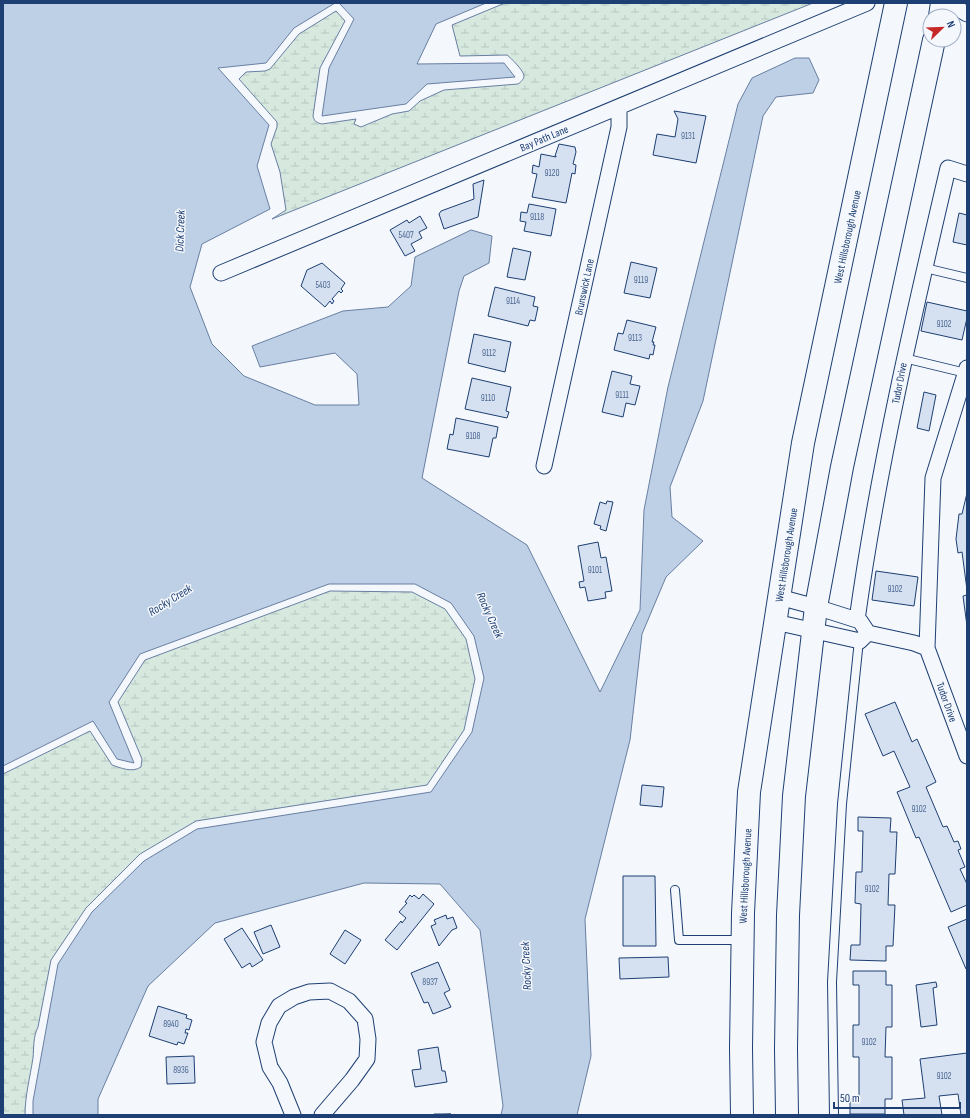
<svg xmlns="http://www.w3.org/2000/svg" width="970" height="1118" font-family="'Sofia Sans Condensed',sans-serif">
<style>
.wetland{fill:url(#wetland-marsh);stroke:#687fa3}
.water{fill:#bed0e5;stroke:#687fa3}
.building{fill:#d5e0f0;stroke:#1d3f73}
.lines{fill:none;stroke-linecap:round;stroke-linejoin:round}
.lane-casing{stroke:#1d3f73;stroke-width:10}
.street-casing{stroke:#1d3f73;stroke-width:17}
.primary-casing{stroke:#1d3f73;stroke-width:24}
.lane{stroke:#f4f7fb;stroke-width:8}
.street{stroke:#f4f7fb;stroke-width:15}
.primary{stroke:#f4f7fb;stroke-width:22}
.labels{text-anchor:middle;stroke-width:3;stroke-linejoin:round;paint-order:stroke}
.number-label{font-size:9px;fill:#4b6792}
.street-label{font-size:11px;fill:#1d3f73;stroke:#f4f7fb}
.water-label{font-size:12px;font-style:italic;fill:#1d3f73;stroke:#f4f7fb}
</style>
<defs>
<pattern id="wetland-marsh" width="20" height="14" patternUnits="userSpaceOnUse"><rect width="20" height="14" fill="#d7e8df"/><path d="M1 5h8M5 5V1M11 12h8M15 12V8" fill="none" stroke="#b8c8c3"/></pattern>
</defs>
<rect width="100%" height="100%" fill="#f4f7fb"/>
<path class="wetland" d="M505 3H813L272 219 286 210 280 172 271 144 277 127V122L239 79 246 72 265 71 270 69 299 34 336 11 345 21 320 68 313 116C314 121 317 123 322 124L356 119 354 124 361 127 392 114 409 111 420 101 444 90 518 84C521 82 524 79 524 76 524 71 511 58 507 55L460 56 452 25Z
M330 591 412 592 445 609 466 639 475 679 464 730 427 785 196 821 140 854 86 908 51 960 38 1027C33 1037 34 1047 33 1058 30 1077 25 1096 25 1115H3V774L90 731 112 765C121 768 132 773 141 767L142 759 118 702 145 660Z"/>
<path class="water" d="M3 3H335L294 28 266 63 218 68 269 125 257 166 270 209 202 244 190 287 212 344 244 376 315 405H359L357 374 335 353 260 367 252 346 343 311 388 307 411 286 415 257 471 230 492 236 489 263 464 276 459 291 422 478 527 545 600 692 640 610 644 510 668 387 738 104 752 78 795 58H809L819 80 813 93 776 97 763 116 703 401 670 487 672 517 703 541 666 577 642 634 630 740 585 919 591 1056 577 1115H501L503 1106 480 930 440 884 364 883 215 923 148 986 98 1099V1115H33V1101L58 964 92 912 144 861 197 829 431 792 472 732 484 678 474 636 451 603 415 584H329L140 654 109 702 134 763 117 759 93 721 3 766Z
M339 3H486L436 24 417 64 504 63 515 77 427 84 406 104 322 116 329 68 354 19Z"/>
<path class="building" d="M674 111 706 116 696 163 653 155 657 134 675 137 678 119Z
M559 144 575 147 576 152 573 164 576 165 575 174 572 173 566 203 532 197 537 174 532 173 533 165 539 167 541 154 556 157V156H555Z
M484 180 478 217 444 229 439 214 441 211 474 199 473 184Z
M529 204 556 209 551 236 524 231 526 222 520 221 521 212 527 213Z
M959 213 967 215V245L953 242Z
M420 216 427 228 419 232 422 238 411 244 415 251 405 256 390 230 407 220 409 223Z
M513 248 531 252 525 280 507 277Z
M631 262 657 268 650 298 624 293Z
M322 263 345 283 341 289 343 291 341 293 339 291 332 299 334 301 332 304 330 301 325 307 301 286 307 270Z
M495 287 535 297 533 306 538 307 535 321 530 320 528 326 488 316Z
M927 302 967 311V318L962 340 921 331Z
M627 320 656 327 652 342H654L653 345H655L653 355 650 354 649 359 614 350 618 333 623 334Z
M474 334 511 342 505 372 468 363Z
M612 371 632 376 630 384 640 386 635 405 626 403 623 417 602 412Z
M472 378 511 387 506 411 509 412 507 418 465 409Z
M924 392 936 395 929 431 917 428Z
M456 418 498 427 496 438H493L489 457 447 449 450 434 453 435Z
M967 493V590L962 552 958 553 956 539 959 514H962Z
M607 501 613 502 606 531 600 529 601 526 594 524 600 502 606 504Z
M598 542 601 558 606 557 612 591 605 592 606 598 588 601 585 587 580 588 579 582 584 581 578 546Z
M876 571 918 577 914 606 872 600Z
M967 595V626L963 596Z
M895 702 912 742 917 739 936 782 926 787 943 827 947 826 954 842 958 841 961 849 958 850 965 867 960 869 967 884V905L951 912 919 837 916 838 897 792 910 787 894 751 883 756 865 714Z
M642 785 664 787 662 807 640 805Z
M858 817 891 818 890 832H897L895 874H889L888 905H895L893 946H886V961L850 960 851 945H860L861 904 855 903 856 872H862L863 831H858Z
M623 876H655L656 946H623Z
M423 894 434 904 397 950 385 940 401 921 402 923 406 918 399 912 407 903 405 902 410 895 412 897 414 895 419 899Z
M446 915 447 919 453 917 457 928 452 930 439 946 431 926 436 924 434 920Z
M967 919V968L966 969 948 927Z
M271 925 280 947 263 954 254 932Z
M242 928 263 960 252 967 250 963 242 968 224 939Z
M345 930 361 940 345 964 330 954Z
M668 957 669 977 620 979 619 958Z
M438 962 450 990 444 993 451 1007 433 1014 428 1002 424 1003 411 973Z
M853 971H886V985H892V1027H886L885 1057H892V1099H885V1114H850V1099L859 1098V1057H853V1025H859V985H853Z
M936 982 937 987 933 988 937 1025 921 1027 916 985Z
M158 1006 187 1015 186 1018 192 1020 189 1030 186 1029 185 1033H188L184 1044 178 1042 177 1045 149 1036Z
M438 1047 442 1071H445L447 1082 415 1087 412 1070 421 1069 418 1050Z
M967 1053V1115H961L958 1094 939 1096 942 1115H904L902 1100 925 1098 920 1059Z
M194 1056 195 1083 167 1084 166 1057Z
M434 1114H451L434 1115Z"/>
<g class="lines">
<defs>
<path id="lane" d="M925 268 967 278
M904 358 966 373
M675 890 679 940H742
M834 1115 832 982 842 804 859 640"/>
<path id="street" d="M948 3 967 14
M221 273 867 3
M967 368 933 478 927 648 967 756
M544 466 619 127V107
M779 597 816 607 860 621 868 633 914 643 927 648
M857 620C878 468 913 318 948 168L967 174
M775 622 860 641 868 633
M293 1115 280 1083 270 1067 264 1042 269 1023 279 1006 294 997 309 992 330 991 349 1001 365 1019 368 1039 367 1059 352 1080 322 1115"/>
<path id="primary" d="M940 16 942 3
M742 1115 741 1048 743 913 749 792 803 443 896 3
M787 1115 786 1049 788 915 794 796 816 607 842 467 934 40"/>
</defs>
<use href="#lane" class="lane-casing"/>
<use href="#street" class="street-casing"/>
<use href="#primary" class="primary-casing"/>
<use href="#lane" class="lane"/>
<use href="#street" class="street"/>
<use href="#primary" class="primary"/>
</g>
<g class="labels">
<g class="number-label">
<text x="688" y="139">9131</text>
<text x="552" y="176">9120</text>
<text x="537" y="220">9118</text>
<text x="406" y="238">5407</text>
<text x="641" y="283">9119</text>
<text x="323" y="288">5403</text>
<text x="513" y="304">9114</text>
<text x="944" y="327">9102</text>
<text x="635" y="341">9113</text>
<text x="489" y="356">9112</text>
<text x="622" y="398">9111</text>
<text x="488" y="401">9110</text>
<text x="473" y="439">9108</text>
<text x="595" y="573">9101</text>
<text x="895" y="592">9102</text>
<text x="919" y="812">9102</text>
<text x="872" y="892">9102</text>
<text x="430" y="985">8937</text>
<text x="171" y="1027">8940</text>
<text x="869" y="1045">9102</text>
<text x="181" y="1073">8936</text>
<text x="944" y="1079">9102</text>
</g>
<g class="street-label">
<text transform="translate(544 138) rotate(-23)" y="4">Bay Path Lane</text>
<text transform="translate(847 237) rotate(-78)" y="4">West Hillsborough Avenue</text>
<text transform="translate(584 287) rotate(-78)" y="4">Brunswick Lane</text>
<text transform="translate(899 383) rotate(-79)" y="4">Tudor Drive</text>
<text transform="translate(786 555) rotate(-81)" y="4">West Hillsborough Avenue</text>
<text transform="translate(947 702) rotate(70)" y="4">Tudor Drive</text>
<text transform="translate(745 876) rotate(-87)" y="4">West Hillsborough Avenue</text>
</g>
<g class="water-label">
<text transform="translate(180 231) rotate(-88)" y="4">Dick Creek</text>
<text transform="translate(170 600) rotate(-32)" y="4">Rocky Creek</text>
<text transform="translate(490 615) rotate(66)" y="4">Rocky Creek</text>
<text transform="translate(526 966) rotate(-93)" y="4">Rocky Creek</text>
</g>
</g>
<rect width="970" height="1118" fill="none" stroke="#1d3f73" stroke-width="8"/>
<g transform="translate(942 28) rotate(67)"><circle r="19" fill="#f4f7fb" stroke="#9eadc5"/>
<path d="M0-3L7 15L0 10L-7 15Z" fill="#c62828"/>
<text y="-6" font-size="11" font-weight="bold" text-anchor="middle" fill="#1d3f73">N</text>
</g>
<path d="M834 1102v6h126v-6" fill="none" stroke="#1d3f73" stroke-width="2"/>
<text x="840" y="1102" font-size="12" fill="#1d3f73" stroke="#f4f7fb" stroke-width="3" paint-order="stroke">50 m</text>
</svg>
